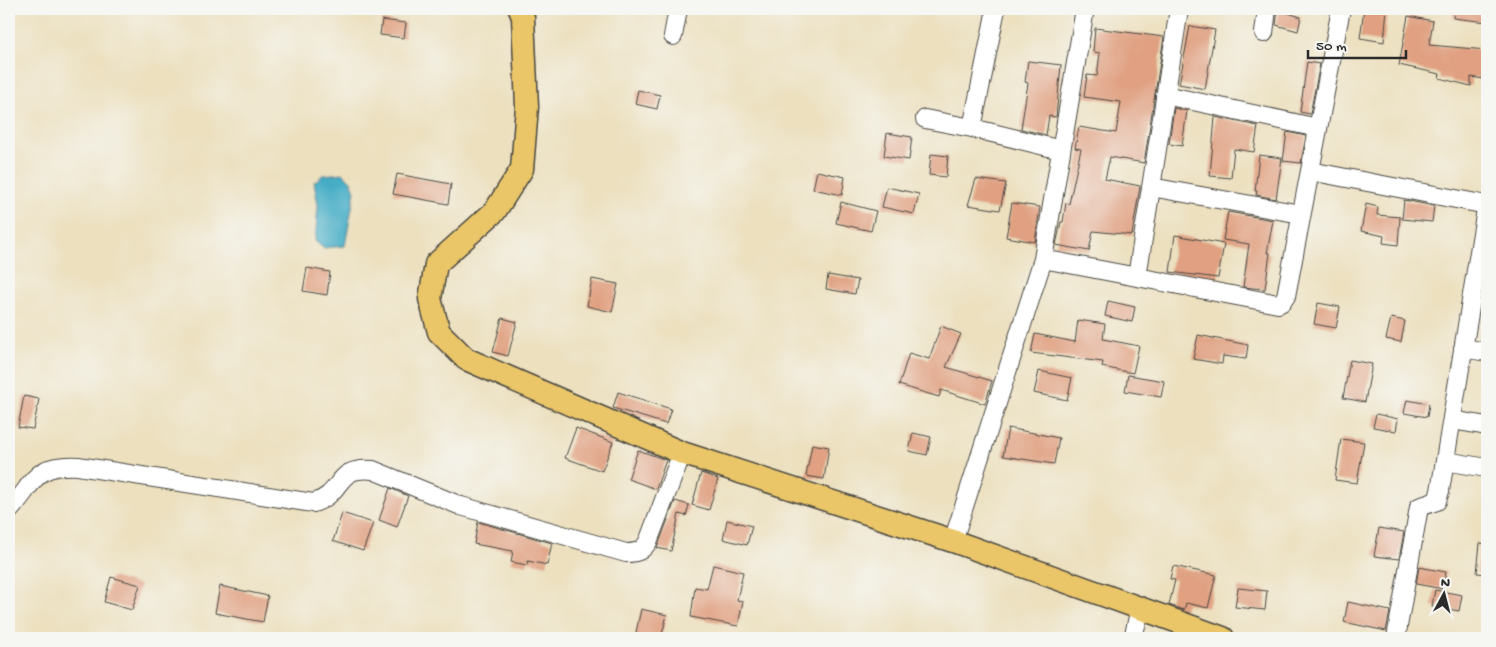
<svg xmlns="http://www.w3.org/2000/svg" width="1496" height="647" font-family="'Gochi Hand',sans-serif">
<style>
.water{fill:#47adc6;stroke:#396c78}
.building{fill:#e0a081}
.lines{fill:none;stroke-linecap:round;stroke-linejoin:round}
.minor-casing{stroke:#484641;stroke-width:20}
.major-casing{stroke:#484641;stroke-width:25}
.minor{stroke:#fff;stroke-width:18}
.major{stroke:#eac669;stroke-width:22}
</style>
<rect width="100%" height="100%" fill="#f6f6f2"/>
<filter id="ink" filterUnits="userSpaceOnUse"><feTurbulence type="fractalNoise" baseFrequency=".02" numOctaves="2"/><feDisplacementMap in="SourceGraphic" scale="10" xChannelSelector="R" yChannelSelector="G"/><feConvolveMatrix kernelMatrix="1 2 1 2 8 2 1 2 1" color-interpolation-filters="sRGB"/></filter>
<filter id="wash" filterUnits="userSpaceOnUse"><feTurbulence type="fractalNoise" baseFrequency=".0096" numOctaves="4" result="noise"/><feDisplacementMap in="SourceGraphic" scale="20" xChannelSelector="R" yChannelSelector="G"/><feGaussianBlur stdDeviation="1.12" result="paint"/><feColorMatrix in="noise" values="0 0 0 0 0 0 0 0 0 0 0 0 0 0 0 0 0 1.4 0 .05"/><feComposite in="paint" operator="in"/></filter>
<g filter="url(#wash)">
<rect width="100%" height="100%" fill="#ece0bf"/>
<path class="water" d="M343 173 351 181 355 191 345 246 323 248 315 241 318 205 314 182 323 175Z"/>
<g id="blocks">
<path class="building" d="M1364 9H1387L1384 42 1360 38Z
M1454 9H1487V22L1453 18Z
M1278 10 1301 17 1298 31 1276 25Z
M1408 16 1433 21 1429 45 1487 50 1484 79 1471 77V86L1439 78 1440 74 1399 65Z
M382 20 406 23 404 38 380 35Z
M1190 26 1215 30 1205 89 1179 84Z
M1095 28 1164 37 1144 163 1110 157 1105 179 1140 186 1132 235 1093 231 1089 251 1056 245 1061 222H1063L1066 203 1069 204 1081 149 1075 148 1079 127 1116 133 1121 102 1084 97 1087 75 1097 76 1100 53 1093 52Z
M1028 61 1061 65 1056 117 1049 116 1046 135 1021 129 1028 83 1025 82Z
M1307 62 1320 64 1310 114 1300 112Z
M638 90 660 95 657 109 635 104Z
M1174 108 1187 111 1182 146 1169 144Z
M1215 117 1258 126 1254 152 1234 149 1231 178 1210 176Z
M1287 132 1306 136 1301 163 1283 161Z
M887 133 912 137 909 160 884 156Z
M931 154 948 156 946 177 929 175Z
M1259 155 1282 158 1276 199 1256 195 1257 191H1255Z
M817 171 845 177 842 195 813 189Z
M397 174 451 184 448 204 393 194Z
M976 179 1006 183 1000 210 968 205Z
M887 187 919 194 914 214 882 207Z
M1404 200 1434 206 1432 222 1402 219Z
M841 202 876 211 871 231 836 223Z
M1012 203 1040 207 1035 242 1006 237Z
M1366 204 1378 207 1377 215 1400 217 1398 245 1383 243 1384 236 1361 231Z
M1228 212 1273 220 1267 253H1270L1265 289 1243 287 1249 244 1223 240Z
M1175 235 1224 244 1218 278 1170 272Z
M307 268 330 272 327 295 303 291Z
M828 275 858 280 855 294 826 289Z
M592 279 618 284 612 312 587 306Z
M1108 301 1135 307 1132 322 1105 316Z
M1318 303 1340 307 1336 328 1314 324Z
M502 318 517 322 508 356 493 352Z
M1391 318 1405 321 1401 342 1386 339Z
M1078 320 1105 324 1103 339 1139 346 1133 373 1102 367 1103 362 1031 353 1035 334 1075 342Z
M941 326 961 334 946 367 992 381 985 404 941 390 939 397 899 385 909 353 929 359Z
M1198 335 1248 345 1246 359 1223 356 1222 364 1193 359Z
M1350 360 1372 364 1365 402 1343 398Z
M1039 371 1072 378 1067 400 1034 393Z
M1128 375 1164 381 1161 397 1125 391Z
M618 392 671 409 666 424 613 408Z
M24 396 39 399 33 429 18 427Z
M1407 400 1429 404 1427 417 1404 413Z
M1376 414 1398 419 1396 431 1373 427Z
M576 428 613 442 602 471 565 458Z
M1008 428 1059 438 1054 464 1003 456Z
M913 433 931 437 927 455 909 451Z
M1341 439 1364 442 1357 483 1335 480Z
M812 444 829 447 824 479 806 476Z
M638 450 666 460 656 489 628 479Z
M701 473 718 479 709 510 692 505Z
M390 488 408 496 397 527 379 520Z
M675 501 689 505 686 516 679 514 671 551 657 548Z
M342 513 373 523 363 551 333 541Z
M727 520 752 526 747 545 723 539Z
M478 522 552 543 547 565 528 561 527 565 511 562 513 551 474 544Z
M1379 528 1404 532 1399 559 1374 556Z
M1480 543 1487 544V574L1477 573Z
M713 565 743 572 737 600 743 601 738 626 691 617 695 587 707 589Z
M1173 566 1216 575 1208 608 1186 603 1184 610 1169 605 1175 580 1170 579Z
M1419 567 1446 572 1443 589 1416 584Z
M111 577 140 585 132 610 104 602Z
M220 586 268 596 263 622 215 613Z
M1238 588 1267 591 1265 610 1235 607Z
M1435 590 1462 595 1459 611 1432 606Z
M1348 602 1390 611 1386 631 1344 622Z
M641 609 667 615 661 638 635 637Z"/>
</g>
</g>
<g filter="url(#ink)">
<use href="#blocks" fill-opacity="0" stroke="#484641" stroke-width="1"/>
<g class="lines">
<defs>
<path id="minor" d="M1264 33 1267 9
M673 36 678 9
M1165 95 1318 128
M925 119 972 128 1061 150
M972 128 996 9
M1310 171 1487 205
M1151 187 1301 214
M1043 259 1278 304 1282 302 1286 296 1341 9
M1137 277 1179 9
M1463 348 1487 352
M1452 420 1487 426
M1445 461 1487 468
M9 511C36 482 32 464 78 466L313 503C345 494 333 466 373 470L461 506 626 553C637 553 642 551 648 542L682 453
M953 541 1043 259 1085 9
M1133 638 1140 609
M1396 638 1419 507 1437 501 1440 491 1487 203"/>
<path id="major" d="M520 9 523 17 527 107 522 169 495 211 436 264 430 299 439 332 466 359 682 453 953 541 1223 638"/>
</defs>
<use href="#minor" class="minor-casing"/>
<use href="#major" class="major-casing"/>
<use href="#minor" class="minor"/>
<use href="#major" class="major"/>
</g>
</g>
<rect width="1496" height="647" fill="none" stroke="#f6f6f2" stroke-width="30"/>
<g transform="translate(1444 594) rotate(7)" stroke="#f6f6f2" stroke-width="4" paint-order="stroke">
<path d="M0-4L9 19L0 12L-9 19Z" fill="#2b2b2b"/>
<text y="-8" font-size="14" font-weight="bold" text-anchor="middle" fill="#2b2b2b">N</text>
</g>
<path d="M1308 50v8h98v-8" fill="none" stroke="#2b2b2b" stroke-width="2.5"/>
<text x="1316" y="50" font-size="15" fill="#2b2b2b" stroke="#f6f6f2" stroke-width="4" paint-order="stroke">50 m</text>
</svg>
